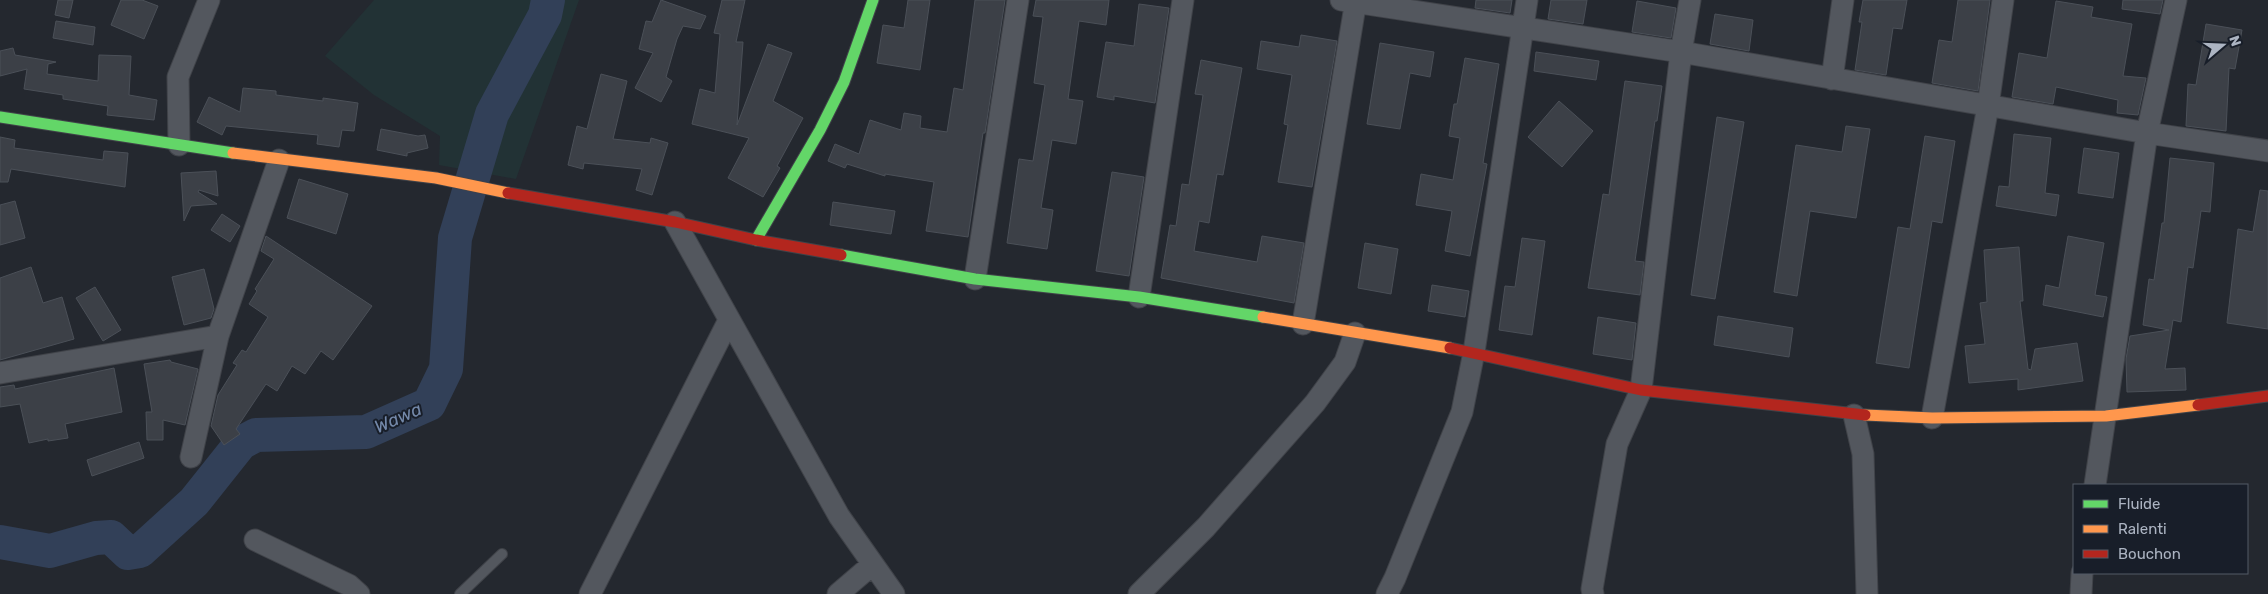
<svg xmlns="http://www.w3.org/2000/svg" width="2268" height="594" font-family="Rubik,sans-serif">
<style>
.garden{fill:#223235}
.lines{fill:none;stroke-linecap:round;stroke-linejoin:round}
.river{stroke:#324058;stroke-width:34}
.building{fill:#3c4047;stroke:#4b5058}
.lane-casing{stroke:#404349;stroke-width:12}
.street-casing{stroke:#404349;stroke-width:23}
.fast-casing{stroke:#404349;stroke-width:13}
.slow-casing{stroke:#404349;stroke-width:13}
.jam-casing{stroke:#404349;stroke-width:13}
.lane{stroke:#53575e;stroke-width:10}
.street{stroke:#53575e;stroke-width:21}
.fast{stroke:#63d668;stroke-width:11}
.slow{stroke:#ff974d;stroke-width:11}
.jam{stroke:#b3261e;stroke-width:11}
.labels{text-anchor:middle;stroke-width:4;stroke-linejoin:round;paint-order:stroke}
.water-label{font-size:18px;font-style:italic;fill:#7489aa;stroke:#181e29}
</style>
<rect width="100%" height="100%" fill="#24282f"/>
<path class="garden" d="M374 0H579L516 179 439 165 440 136 374 95 325 56Z"/>
<g class="lines">
<path class="river" d="M0 542 50 551 96 538 111 537 128 553 140 551 194 502 241 443 256 435 366 432 429 404 446 369 455 238 492 114 545 15 548 0"/>
</g>
<path class="building" d="M58 0H73L69 18 55 15Z
M121 0H142L158 6 144 39 111 25Z
M661 0 706 16 700 29 683 26 677 39 666 77 672 81 661 102 635 88 653 53 639 49 646 21 652 22Z
M722 0H745L736 42H743L737 125 768 44 792 53 773 101 803 118 777 166 780 168 763 197 728 178 749 138 692 124 700 89 715 93 720 34 714 33Z
M908 0H930L920 70 877 63 883 25 904 28Z
M975 0H1005L985 133H983L968 237 926 231 934 182 885 174V176L847 164 845 168 828 161 835 144 859 154 870 120 901 130 904 113 921 116 920 128 947 132 954 88 963 90Z
M1036 0H1109L1106 25 1079 21 1068 99 1083 101 1076 144 1052 140 1041 208 1053 210 1047 249 1007 243 1019 159 1033 161 1045 85 1034 83 1043 17 1033 16Z
M1476 0H1512L1510 13 1475 8Z
M1551 0H1587L1583 24 1548 19Z
M1863 0H1907L1902 29 1893 28 1886 75 1855 70 1862 22H1859Z
M1958 0H1990L1978 91 1932 83 1939 40 1952 42Z
M2123 0H2163L2160 14 2122 9Z
M1637 1 1676 8 1671 38 1632 32Z
M2056 1 2093 7 2091 17 2132 24 2123 76 2146 78 2138 115 2117 113 2118 100 2056 87 2053 104 2012 97 2019 53 2047 58Z
M1139 4 1169 8 1155 103 1114 96V100L1097 97 1106 42 1134 46Z
M1715 14 1753 20 1749 51 1710 44Z
M56 21 95 27 93 45 53 38Z
M2206 24 2242 30 2235 69 2229 68 2226 131 2186 126 2188 84 2196 85Z
M1301 35 1337 41 1312 187 1278 182 1288 125 1284 124 1292 75 1257 69 1261 41 1299 47Z
M1380 43 1434 52 1430 77 1410 73 1400 129 1367 124Z
M13 48 15 55 56 62 48 64 47 74 98 81 99 55 131 56 129 95 157 100 154 120 107 115 108 106 63 99V95L24 89 27 69 0 76V51Z
M1536 52 1599 61 1596 80 1534 71Z
M1465 58 1499 64 1483 163 1487 164 1470 256 1445 251 1452 211 1416 205 1421 174 1453 180 1460 138 1449 136 1454 104H1457Z
M1201 60 1242 68 1223 175 1217 174 1209 223 1199 221 1194 251 1257 262 1262 236 1304 243 1294 303 1161 278 1170 225 1176 226 1182 184 1189 185 1203 95 1195 94Z
M601 74 627 81 613 139 650 143 651 138 668 143 652 195 636 190 642 169 584 163 583 169 568 165 577 126 587 129Z
M1625 81 1662 86 1657 121H1655L1635 261 1644 262 1640 295 1588 288 1603 194 1609 195Z
M243 88 276 91V95L323 101V98L358 103 354 131 342 130 339 147 317 144 318 135 226 126 222 135 197 122 209 97 240 112Z
M1559 101 1593 131 1562 167 1528 137Z
M1717 117 1744 122 1715 299 1691 295Z
M1846 126 1870 129 1856 218 1810 211 1797 296 1774 292 1796 145 1842 152Z
M381 129 418 136 425 135 428 148 407 153V156L377 150Z
M2014 134 2051 138 2045 193 2059 195 2056 216 1996 206 1999 186 2009 187Z
M1925 136 1955 141 1942 223 1932 221 1909 368 1876 363 1898 227 1910 229Z
M0 137 15 140 14 148 103 160 104 151 128 153 125 187 11 169 8 182H0Z
M2084 148 2119 153 2113 198 2078 193Z
M2170 158 2214 163 2210 212 2201 211 2193 268 2188 267 2181 322 2173 320 2165 369 2185 368 2186 390 2127 392 2126 359 2130 336 2169 330 2143 325 2149 279 2154 280 2162 223H2164Z
M216 171 218 196 199 190 198 192 217 204 191 206 184 221 181 173Z
M1112 172 1144 177 1129 276 1096 271Z
M299 179 348 194 336 234 287 218Z
M2260 190 2268 191V329L2227 323 2238 229 2253 232Z
M15 201 25 238 0 245V205Z
M833 202 895 211 891 234 830 225Z
M222 214 240 226 230 242 211 230Z
M266 236 372 306 333 360 321 351 305 374 292 366 277 391 266 384 236 429 240 434 224 445 211 426 218 395 237 365 233 363 242 350 246 352 268 317 249 304 257 291 255 289 274 259 261 251Z
M2068 236 2104 243 2095 295 2107 297 2103 317 2043 305 2046 285 2059 288Z
M1522 238 1545 241 1532 335 1499 330 1505 286 1515 287Z
M1365 243 1398 249 1391 294 1358 288Z
M2019 247 2023 301H2020L2028 369 2031 370 2035 349 2077 343 2083 381 2018 390V379L1969 383 1965 346 1985 344 1980 303 1987 302 1984 250Z
M31 267 43 303 62 297 74 339 0 360V278Z
M204 269 214 309 211 318 184 325 172 277Z
M1432 285 1469 291 1465 317 1428 311Z
M95 287 121 330 103 341 76 298Z
M1718 316 1793 328 1789 357 1714 345Z
M1598 317 1636 323 1632 360 1593 354Z
M170 360 171 362 198 369 185 425 163 420V440H147L146 412H152L144 364Z
M114 368 122 412 65 424 68 438 48 441V439L29 443 20 404 0 407V387L14 385 15 389Z
M139 442 144 458 92 476 87 460Z"/>
<g class="lines">
<defs>
<path id="lane" d="M460 594 502 554"/>
<path id="street" d="M1341 0 1681 52 2147 133 2268 151
M1832 79 1843 0
M179 145 178 77 209 0
M675 222 839 516 894 594
M975 279 1018 0
M1139 297 1183 0
M1303 324 1356 0
M0 373 218 336
M1854 415 1863 454 1867 594
M1932 418 1988 106 2003 0
M191 457 218 336 279 160
M2095 485 2147 133 2176 0
M255 540 349 585 359 594
M590 594 729 320
M838 594 873 564
M1139 594 1206 527 1315 403 1345 362 1355 333
M1387 594 1395 578 1462 412 1474 352 1527 0
M1593 594 1592 589 1617 444 1641 390 1681 52 1690 0
M2081 594 2082 573"/>
<path id="fast" d="M0 117 233 153
M756 240 820 130 844 82 873 0
M841 255 975 279 1139 297 1263 317"/>
<path id="slow" d="M233 153 436 178 508 193
M1263 317 1450 348
M1865 415 1932 418 2106 416 2198 405"/>
<path id="jam" d="M508 193 675 222 756 240 841 255
M1450 348 1641 390 1865 415
M2198 405 2268 396"/>
</defs>
<use href="#lane" class="lane-casing"/>
<use href="#street" class="street-casing"/>
<use href="#fast" class="fast-casing"/>
<use href="#slow" class="slow-casing"/>
<use href="#jam" class="jam-casing"/>
<use href="#lane" class="lane"/>
<use href="#street" class="street"/>
<use href="#fast" class="fast"/>
<use href="#slow" class="slow"/>
<use href="#jam" class="jam"/>
</g>
<g class="labels">
<g class="water-label">
<text transform="translate(398 418) rotate(-24)" y="6">Wawa</text>
</g>
</g>
<rect x="2073" y="484" width="175" height="90" fill="#181e29" stroke="#535a66"/>
<rect x="2083" y="500" width="25" height="8" fill="#63d668" stroke="#535a66"/>
<text x="2118" y="509" font-size="15" fill="#acb4c2">Fluide</text>
<rect x="2083" y="525" width="25" height="8" fill="#ff974d" stroke="#535a66"/>
<text x="2118" y="534" font-size="15" fill="#acb4c2">Ralenti</text>
<rect x="2083" y="550" width="25" height="8" fill="#b3261e" stroke="#535a66"/>
<text x="2118" y="559" font-size="15" fill="#acb4c2">Bouchon</text>
<g transform="translate(2223 45) rotate(71)" stroke="#181e29" stroke-width="4" paint-order="stroke">
<path d="M0-4L9 19L0 12L-9 19Z" fill="#acb4c2"/>
<text y="-8" font-size="14" font-weight="bold" text-anchor="middle" fill="#acb4c2">N</text>
</g>
</svg>
